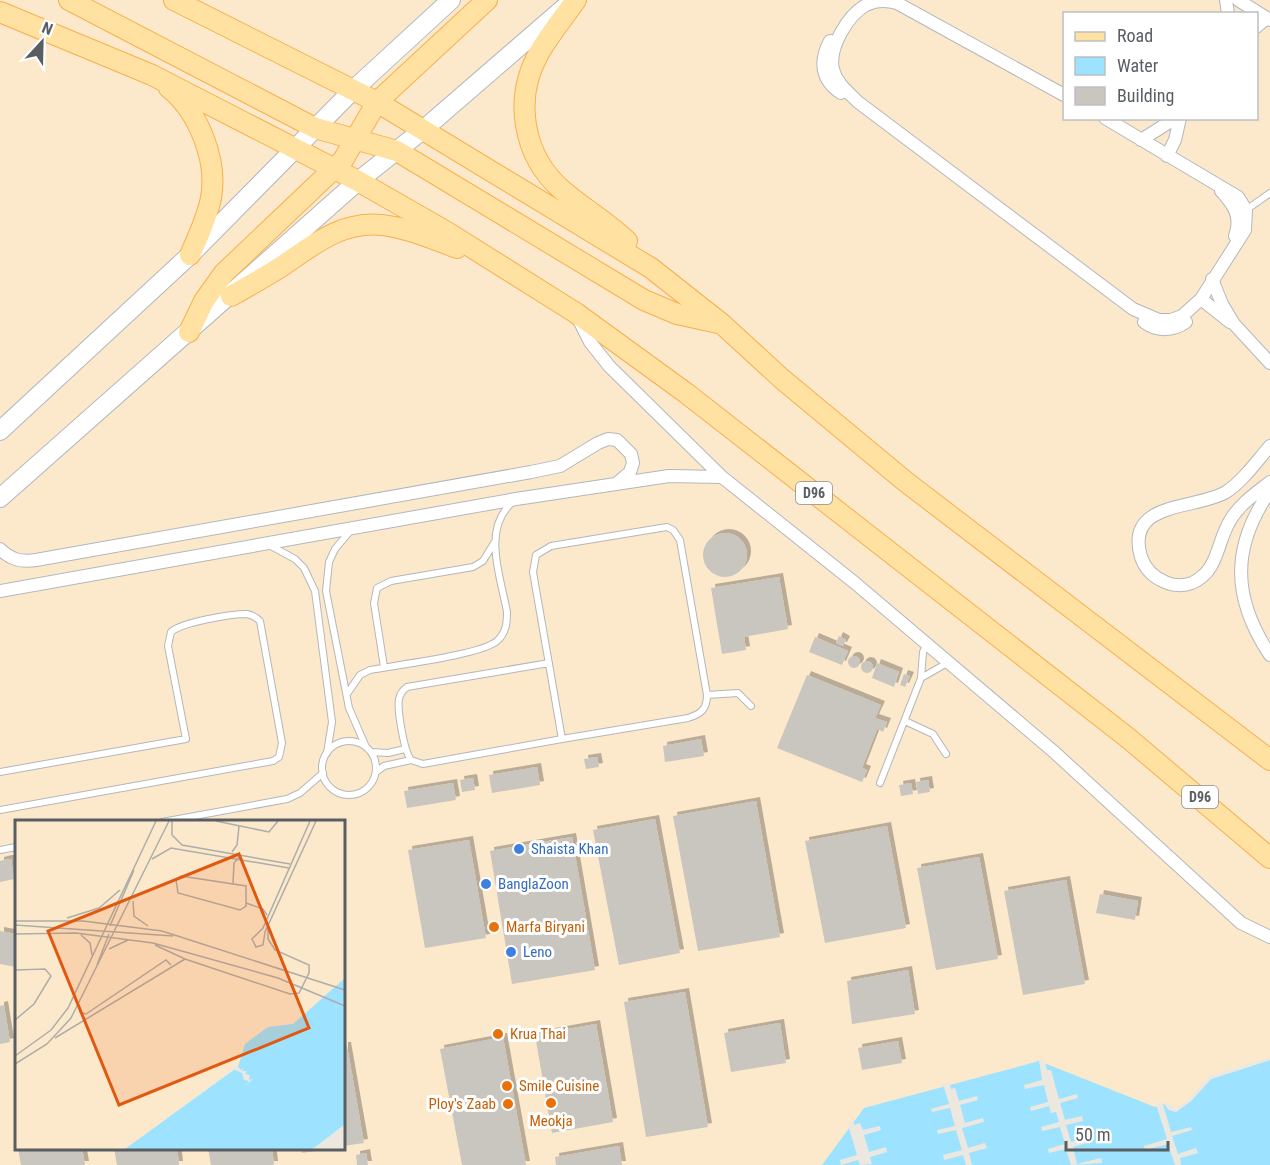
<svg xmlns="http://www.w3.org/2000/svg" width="1270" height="1165" font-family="'Roboto Condensed',sans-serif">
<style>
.sand{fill:#fce9cb;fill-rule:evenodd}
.water{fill:#9de3ff}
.pier{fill:#ede8df}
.building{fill:#c9c5bf;filter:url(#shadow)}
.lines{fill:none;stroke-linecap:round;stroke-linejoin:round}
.lane-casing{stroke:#b3b7bb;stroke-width:8}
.street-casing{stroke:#b3b7bb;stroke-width:14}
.secondary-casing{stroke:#b1b7bc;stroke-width:20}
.primary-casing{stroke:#f8af4d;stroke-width:22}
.lane{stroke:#fff;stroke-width:6}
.street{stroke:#fff;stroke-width:12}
.secondary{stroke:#fff;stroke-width:18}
.primary{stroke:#ffe2a2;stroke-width:20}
.shop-dot{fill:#3f7fe0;stroke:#fff;stroke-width:2}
.food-dot{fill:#e8710a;stroke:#fff;stroke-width:2}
.labels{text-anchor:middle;stroke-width:6;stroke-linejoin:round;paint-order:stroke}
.shield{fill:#fff;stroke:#8a8e91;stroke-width:1.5}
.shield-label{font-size:14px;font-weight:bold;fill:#585e62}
.shop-label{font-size:15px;fill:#366cbe;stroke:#fff;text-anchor:start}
.food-label{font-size:15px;fill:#c56008;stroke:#fff;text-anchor:start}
.inset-road{fill:none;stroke:#adada9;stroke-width:1.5}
.view{fill:#e15910;fill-opacity:0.15;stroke:#e15910;stroke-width:3}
.inset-edge{fill:none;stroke:#585e62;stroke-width:3}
</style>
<defs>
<filter id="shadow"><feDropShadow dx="4" dy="-4" stdDeviation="0" flood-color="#0004"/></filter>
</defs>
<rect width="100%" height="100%" fill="#ede8df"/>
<path class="sand" d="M0 0H1270V1060L1211 1079 1191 1101 1176 1112 1164 1104 1155 1107 1039 1061 864 1108 822 1165H0ZM1064 14H1256V118H1064ZM16 822H344V1148H16Z"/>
<path class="water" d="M1270 1060V1165H822L864 1108 1039 1061 1155 1107 1164 1104 1169 1110 1176 1112 1191 1101 1211 1079Z"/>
<path class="pier" d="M1270 1057V1060L1211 1079 1191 1101 1176 1112 1169 1110 1164 1104 1166 1102 1176 1108 1189 1099 1209 1076Z
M1039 1060H1044L1047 1070H1051L1059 1099 1077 1094 1078 1098 1060 1103 1065 1120 1082 1116 1083 1121 1066 1125 1071 1142 1089 1138 1090 1142 1073 1147 1077 1164 1101 1158 1102 1163 1071 1165 1066 1149 1049 1153 1048 1149 1065 1144 1060 1127 1042 1131 1041 1127 1059 1122 1056 1112 1051 1113 1049 1106 1031 1111 1030 1107 1048 1102 1044 1085 1025 1089 1024 1085 1042 1080Z
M949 1082 951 1089 955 1088 959 1101 977 1096 978 1100 960 1105 965 1123 983 1118 984 1122 962 1128 968 1148 985 1143 987 1148 969 1153 972 1165H966L963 1155 944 1160 943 1155 962 1150 956 1130 938 1134 937 1130 955 1126 950 1108 932 1112 931 1109 949 1104 943 1084Z
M1162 1101 1171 1132 1191 1127 1192 1130 1172 1136 1178 1154 1196 1148 1198 1153 1180 1158 1181 1165H1175L1168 1144 1145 1150 1144 1146 1167 1139 1156 1104Z
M853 1119 854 1125 860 1123 863 1130 880 1126 881 1130 864 1135 869 1152 886 1147 887 1152 870 1157 872 1164 860 1165 858 1160 841 1165 840 1160 857 1155 848 1125Z"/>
<path class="building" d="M703 555a22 22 0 1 1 44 0a22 22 0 1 1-44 0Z
M779 577 788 629 744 637 746 650 722 654 711 588Z
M839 636 846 640 843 646 836 643Z
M815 637 848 651 842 665 809 652Z
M848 662a6 6 0 1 1 12 0a6 6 0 1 1-12 0Z
M861 667a6 6 0 1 1 12 0a6 6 0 1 1-12 0Z
M877 663 899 672 894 687 872 678Z
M904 674 910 676 905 687 900 685Z
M807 675 881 705 875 718 887 722 883 732 877 729 862 768 867 770 862 782 777 748Z
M701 739 704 756 665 762 663 746Z
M597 757 599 767 586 769 584 759Z
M537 767 540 785 492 793 489 775Z
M473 778 475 790 462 792 460 780Z
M928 780 930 792 918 794 916 782Z
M453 783 456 800 407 808 404 791Z
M911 783 913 794 901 796 899 785Z
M756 801 780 937 698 951 673 816Z
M655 819 680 953 619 965 593 830Z
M887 826 906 928 825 943 805 841Z
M572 837 595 970 512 984 490 851Z
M469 840 486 938 425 948 408 850Z
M979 857 998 959 936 970 917 868Z
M8 859H11L14 879 0 882V861Z
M1066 880 1085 984 1023 995 1004 891Z
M1100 894 1138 901 1135 920 1096 913Z
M0 931 16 934V967L0 964Z
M908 970 915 1014 852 1024 847 981Z
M685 992 708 1127 646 1137 624 1002Z
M4 1005 10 1042 0 1044V1006Z
M780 1023 786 1063 731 1072 724 1033Z
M596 1024 613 1122 552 1133 535 1035Z
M503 1037 526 1165H462L440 1049Z
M898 1041 902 1063 862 1070 858 1048Z
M344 1046H347L364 1143 344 1146Z
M619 1146 622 1165H556L555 1157Z
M18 1148H82L85 1165H21Z
M114 1148H177L179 1165H117Z
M208 1148H272L274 1165H211Z
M302 1148H322V1150L302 1153Z
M366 1153 368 1165H357L356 1155Z"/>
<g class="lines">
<defs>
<path id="lane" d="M1246 210 1270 193
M667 527 673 530 680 540 707 695C707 709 701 714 688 718L562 739 533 572 536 555 551 546Z
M351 530 335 549 329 562 326 591 349 708 366 747
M271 546 295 559 304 568 315 591 332 722 327 753
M549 663 407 687C403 690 400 694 399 699 397 710 404 751 411 760L423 764 562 739
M384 667 374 603 377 588 391 581 473 567 483 561 494 543
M921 678 949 662
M347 694 360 675 370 670C395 665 481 655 497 641 506 633 507 623 507 612 501 578 481 528 513 502
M707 695 738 693 751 706
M905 721 933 734 946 754
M322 768a27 27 0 1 1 54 0a27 27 0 1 1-54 0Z
M371 752 388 753 405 749
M0 772 186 739 168 646 171 632C182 622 231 614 247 614 253 615 256 617 260 621L282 743 279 757 273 761 0 810
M376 772 384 766 411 760
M880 783 921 678 923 652 927 645
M162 822 287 799 300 793 323 773
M0 850 16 847"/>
<path id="street" d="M1226 0 1228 14
M1238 0 1270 20
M1256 27 1267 18
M830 41C819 61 821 80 841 93
M1064 95 897 3C887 0 876 0 866 5 848 15 828 48 833 69 836 83 848 92 858 102L1133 309 1159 320H1171L1182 316 1201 299 1245 230 1246 210 1238 197 1105 118
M1141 140 1176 118
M1167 156 1175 140 1180 118
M1221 191C1234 205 1242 217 1235 236
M1212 279 1222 304 1234 324 1270 363
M1201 299 1230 322
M577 316 590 342 609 366 722 477 855 583 1053 751 1241 923 1270 937
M1144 322C1157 332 1173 331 1186 322
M1270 446C1256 462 1243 481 1226 492 1197 510 1124 500 1141 557 1145 569 1153 577 1165 582 1173 586 1184 586 1192 583 1220 570 1216 542 1231 519 1240 504 1256 493 1270 482
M1270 491C1231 547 1232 598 1270 655
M0 549C11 560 21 562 36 560L531 472 560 466 598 443 608 439 617 440 631 454 633 463 630 472 616 484
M0 591 516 499 669 476 722 477"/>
<path id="secondary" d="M0 431 190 255 353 90 451 0
M0 498 358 181 424 129 565 7"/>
<path id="primary" d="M69 0 315 128 397 151 644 300 677 314 718 323
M174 0 377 102 651 268 722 324 782 379 906 482 1270 760
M576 0C564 17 550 34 539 53 513 99 523 156 562 190 583 208 607 222 627 241
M0 12 152 75 358 181 447 232 576 313 686 393 1128 738 1270 858
M169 88C198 111 218 160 211 198 207 218 198 237 190 255
M231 296C247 287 263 278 279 268 312 246 340 221 382 225 408 228 433 239 457 248
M189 332 204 301 224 273 343 160 377 102 487 0"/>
</defs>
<use href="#lane" class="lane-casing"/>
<use href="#street" class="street-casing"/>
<use href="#secondary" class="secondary-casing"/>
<use href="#primary" class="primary-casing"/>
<use href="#lane" class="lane"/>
<use href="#street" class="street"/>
<use href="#secondary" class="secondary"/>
<use href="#primary" class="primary"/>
</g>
<g class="shop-dot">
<circle cx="519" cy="849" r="6"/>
<circle cx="486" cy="884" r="6"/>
<circle cx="511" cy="952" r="6"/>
</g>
<g class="food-dot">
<circle cx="494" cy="927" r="6"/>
<circle cx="498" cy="1034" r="6"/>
<circle cx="507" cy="1086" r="6"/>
<circle cx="551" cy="1103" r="6"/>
<circle cx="508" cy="1104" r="6"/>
</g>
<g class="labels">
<g class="shield">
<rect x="796" y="482" width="36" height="22" rx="4.5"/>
<rect x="1182" y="786" width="36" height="22" rx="4.5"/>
</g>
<g class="shield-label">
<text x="814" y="498">D96</text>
<text x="1200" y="802">D96</text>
</g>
<g class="shop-label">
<text x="531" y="854">Shaista Khan</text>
<text x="498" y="889">BanglaZoon</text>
<text x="523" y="957">Leno</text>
</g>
<g class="food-label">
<text x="506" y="932">Marfa Biryani</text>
<text x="510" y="1039">Krua Thai</text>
<text x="519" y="1091">Smile Cuisine</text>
<text x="496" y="1109" text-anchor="end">Ploy's Zaab</text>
<text x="551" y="1126" text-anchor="middle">Meokja</text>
</g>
</g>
<g transform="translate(15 820)">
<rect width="330" height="330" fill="#ede8df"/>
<path d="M0 1H330V158L276 206 253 207 230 224 225 244 110 329H0Z" fill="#fce9cb"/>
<path d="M330 158V304L303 325 297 329H110L223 247 230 224 253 207 278 204Z" fill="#9de3ff"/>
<path d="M221 245 226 250 229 248 227 251H232L230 254 235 255 234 260 238 259 231 265 234 261 229 260 227 253 216 248 152 296Z" fill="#ede8df"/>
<path class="inset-road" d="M157 1V15L167 25 275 44M201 1 254 12 263 1M295 1 248 108 237 119 241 127 248 125 250 112 301 1M217 32 222 25 224 6M137 39 156 28 274 48M166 56 231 66V86L225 90 163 73 161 60ZM218 63 219 43 224 37M118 81 119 96 133 106M231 83 248 89 252 95M52 98 84 88 105 70M0 101H68L147 111 330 170M0 105 158 116M95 106 119 50M0 114 61 113 138 123 263 158 330 186M66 115 75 123 77 135M140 125 170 139 275 174 284 173 294 153V145L260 130 253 119V108M94 129 113 120M82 145 94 114M0 150 30 149 36 156 19 184 0 200M64 185 65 192 71 194 151 140 156 145M40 218 170 139M0 236 36 210 53 188 141 1M0 244 32 224 56 198 154 1"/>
<path class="view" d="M224 34 294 208 104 285 33 111Z"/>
<rect width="330" height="330" class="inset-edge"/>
</g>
<rect x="1063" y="12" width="195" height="108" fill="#ffffff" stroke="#bcbfc0" stroke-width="1.5"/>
<rect x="1075" y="32" width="30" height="9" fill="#ffe2a2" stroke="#bcbfc0" stroke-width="1.5"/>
<text x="1117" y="42" font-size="18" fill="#585e62">Road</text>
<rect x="1075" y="57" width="30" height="18" fill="#9de3ff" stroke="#bcbfc0" stroke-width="1.5"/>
<text x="1117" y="72" font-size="18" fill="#585e62">Water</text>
<rect x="1075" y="87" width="30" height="18" fill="#c9c5bf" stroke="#bcbfc0" stroke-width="1.5"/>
<text x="1117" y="102" font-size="18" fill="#585e62">Building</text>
<g transform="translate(42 42) rotate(22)" stroke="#ffffff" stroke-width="4.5" paint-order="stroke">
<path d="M0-4.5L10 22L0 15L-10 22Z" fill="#585e62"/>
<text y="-9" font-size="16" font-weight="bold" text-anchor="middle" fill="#585e62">N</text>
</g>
<path d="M1066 1141v9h102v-9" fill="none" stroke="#585e62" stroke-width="3"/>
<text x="1075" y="1141" font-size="18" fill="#585e62" stroke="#ffffff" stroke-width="4.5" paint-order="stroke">50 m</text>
</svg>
